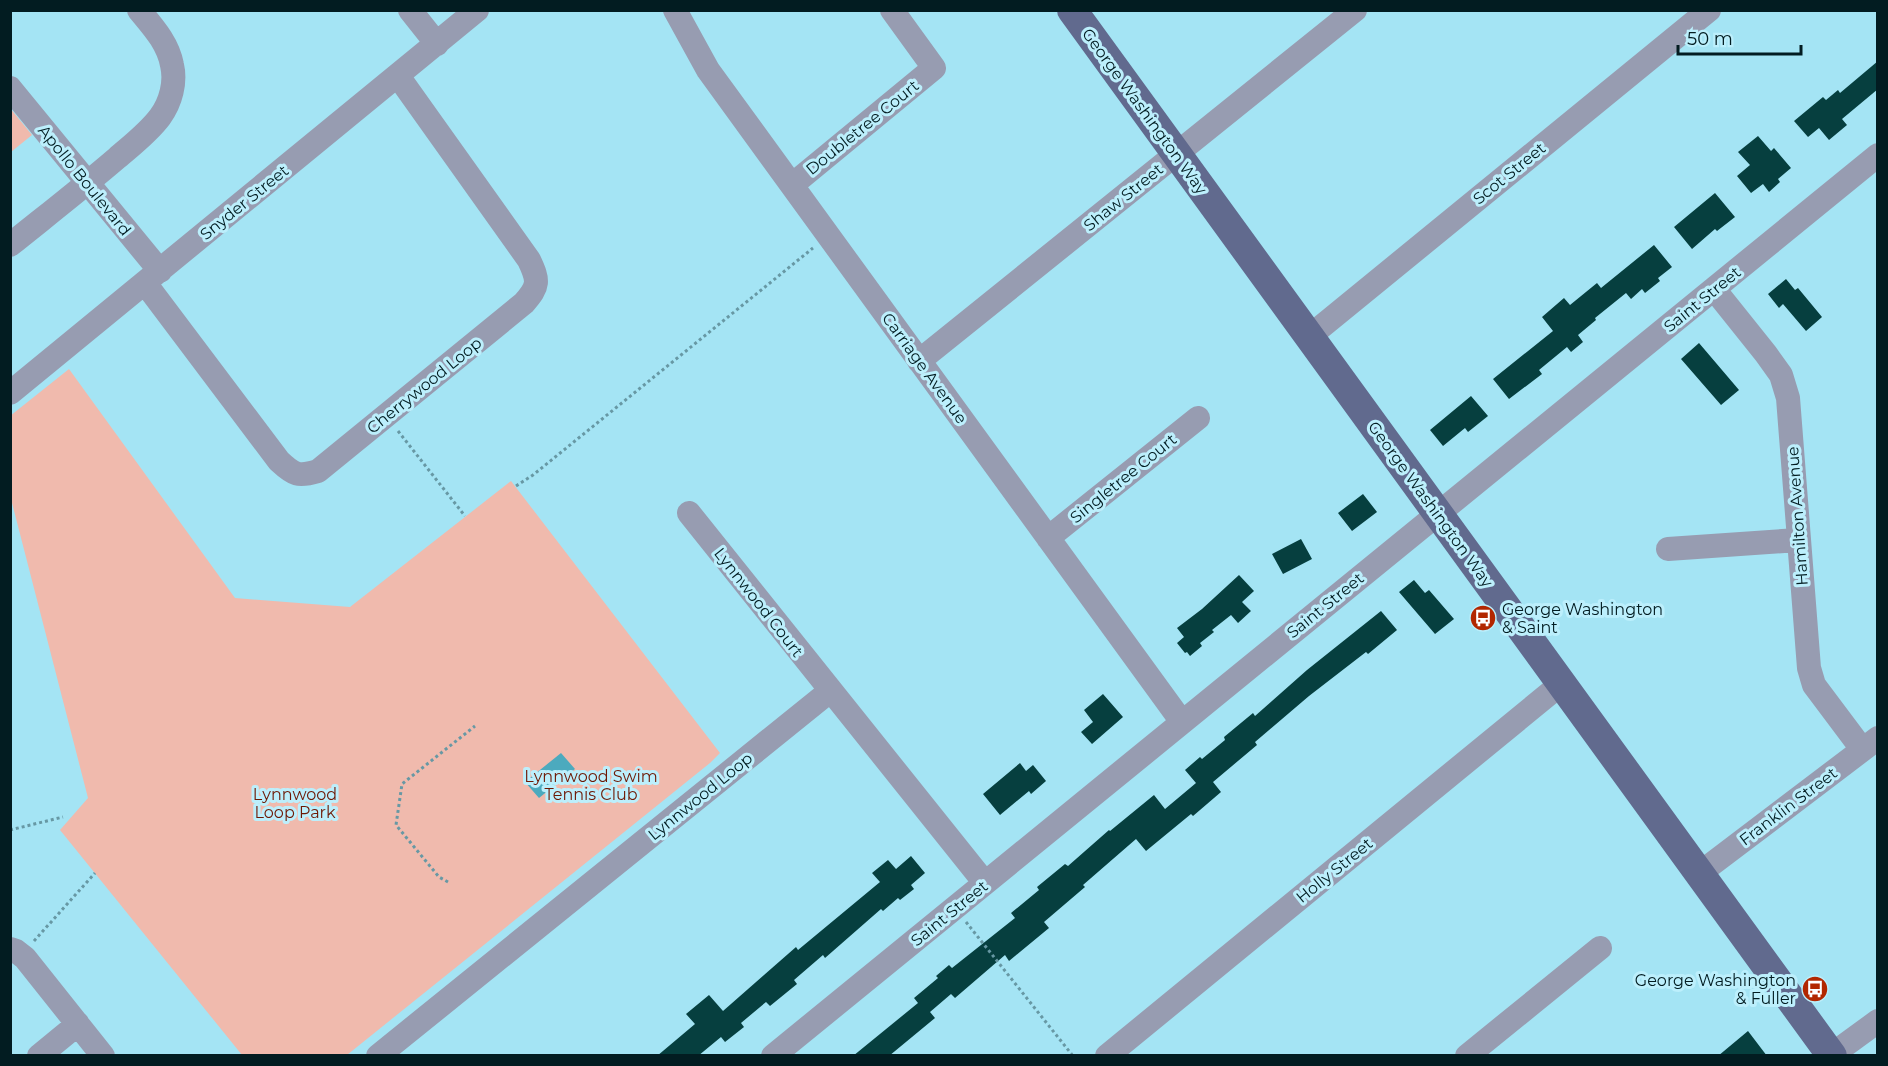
<svg xmlns="http://www.w3.org/2000/svg" width="1888" height="1066" font-family="Montserrat,sans-serif">
<style>
.green{fill:#f0baad}
.water{fill:#4caabe}
.building{fill:#063f3f}
.lines{fill:none;stroke-linecap:round;stroke-linejoin:round}
.path{stroke:#6798a4;stroke-width:3;stroke-dasharray:3 3;stroke-linecap:butt}
.minor{stroke:#979cb1;stroke-width:24}
.major{stroke:#616a8e;stroke-width:30}
.labels{text-anchor:middle;stroke-width:6;stroke-linejoin:round;paint-order:stroke}
.street-label{font-size:16px;fill:#021c21;stroke:#bceffc}
.poi-label{font-size:16px;fill:#021c21;stroke:#bceffc;text-anchor:start}
.park-label{font-size:16px;fill:#6e1804;stroke:#bceffc}
</style>
<rect width="100%" height="100%" fill="#a4e4f4"/>
<path class="green" d="M10 108 32 135 11 152H10Z
M69 369 235 598 350 607 511 481 720 753 710 763 347 1055H242L60 830 88 798 11 499 10 416Z"/>
<path class="water" d="M561 753 575 769 539 798 525 782Z"/>
<path class="building" d="M1878 61V89L1842 119 1847 125 1829 140 1819 128 1808 137 1794 121 1823 97 1826 100 1838 90 1840 93Z
M1758 136 1771 151 1774 148 1791 168 1778 179 1780 182 1769 192 1763 184 1751 193 1737 176 1750 165 1738 152Z
M1715 193 1735 217 1717 231 1715 229 1692 249 1674 227Z
M1654 245 1672 267 1658 278 1660 281 1645 293 1642 289 1631 299 1626 293 1595 318 1596 320 1578 335 1583 342 1571 352 1567 347 1539 370 1542 374 1509 399 1493 379 1553 331 1542 317 1564 298 1570 305 1597 283 1601 288Z
M1786 279 1795 290 1798 288 1822 317 1806 331 1783 304 1779 308 1768 294Z
M1699 343 1739 390 1721 405 1681 359Z
M1471 396 1488 416 1468 432 1465 428 1443 446 1430 430Z
M1363 494 1377 512 1352 531 1338 513Z
M1301 539 1312 559 1283 574 1272 554Z
M1239 575 1254 591 1242 602 1251 611 1238 623 1231 615 1212 630 1214 632 1200 643 1202 646 1190 656 1187 652 1185 653 1177 643 1184 637 1177 628 1202 609Z
M1414 580 1425 593 1429 590 1454 619 1435 634 1399 592Z
M1381 611 1397 630 1368 654 1366 652 1309 696 1255 742 1257 745 1213 782 1221 792 1193 816 1191 814 1146 851 1136 839 1083 885 1085 887 1044 922 1049 928 1009 961 1005 955 955 998 951 994 930 1012 935 1018 889 1056H853L918 1003 914 998 938 978 936 976 949 965 952 968 1015 918 1011 913 1039 890 1037 887 1065 864 1068 866 1109 830 1110 831 1154 795 1165 809 1196 783 1185 770 1200 757 1202 759 1225 740 1224 737 1253 713 1255 716 1307 670Z
M1103 694 1123 717 1092 744 1081 732 1093 722 1084 710Z
M1020 763 1026 771 1033 765 1046 781 1031 794 1029 791 1000 815 983 794Z
M911 856 925 873 911 885 914 889 900 900 898 898 883 911 881 909 825 958 823 955 794 980 797 984 770 1006 766 1002 741 1023 744 1027 725 1042 721 1037 698 1056H657L695 1024 686 1014 709 995 723 1011 796 947 798 950 880 882 872 873 888 860 896 869Z
M1748 1031 1767 1056H1718Z"/>
<g class="lines">
<path class="path" d="M398 431 465 516
M516 486 533 475 813 248
M10 830 63 817
M448 882 439 877 396 825 402 784 475 726
M966 922 1073 1056
M34 941 95 873"/>
<path class="minor" d="M410 10 437 44
M675 10 708 70 1182 722
M10 88 160 271
M792 185 934 68 892 10
M10 245C46 216 82 188 117 158 132 145 148 133 160 117 171 102 176 82 172 65 168 43 153 27 139 10
M145 283 279 461C294 475 298 477 318 471L524 303C539 286 539 281 529 260L398 76
M1714 289 1766 354 1781 375 1788 398 1809 668 1814 685 1862 749
M1310 336 1709 10
M919 361 1355 10
M10 393 477 10
M689 513 985 883
M1048 538 1198 418
M1668 549 1798 540
M1700 873 1878 738
M10 949 16 951 25 958 103 1056
M39 1056 78 1024
M378 1056 830 691
M773 1056 1878 155
M1107 1056 1561 684
M1467 1056 1600 948
M1830 1056 1878 1021"/>
<path class="major" d="M1072 10 1832 1056"/>
</g>
<defs>
<symbol id="bus-disc" viewBox="-11 -11 22 22"><circle r="9.5" fill="#b22700" stroke="#bceffc"/><path d="M-5-6H5V4H4V6H2V4H-2V6H-4V4H-5ZM-3.5-4V0h7V-4ZM-3.5 1.2v1.5H-2V1.2ZM2 1.2v1.5H3.5V1.2Z" fill="#fff"/></symbol>
</defs>
<g fill-rule="evenodd">
<use href="#bus-disc" x="1468" y="603" width="30" height="30"/>
<use href="#bus-disc" x="1800" y="974" width="30" height="30"/>
</g>
<g class="labels">
<g class="street-label">
<text transform="translate(1145 111) rotate(54)" y="6">George Washington Way</text>
<text transform="translate(862 127) rotate(-39)" y="6">Doubletree Court</text>
<text transform="translate(1509 173) rotate(-39)" y="6">Scot Street</text>
<text transform="translate(85 180) rotate(51)" y="6">Apollo Boulevard</text>
<text transform="translate(1123 197) rotate(-39)" y="6">Shaw Street</text>
<text transform="translate(244 202) rotate(-39)" y="6">Snyder Street</text>
<text transform="translate(1702 299) rotate(-39)" y="6">Saint Street</text>
<text transform="translate(925 368) rotate(54)" y="6">Carriage Avenue</text>
<text transform="translate(424 385) rotate(-39)" y="6">Cherrywood Loop</text>
<text transform="translate(1123 478) rotate(-39)" y="6">Singletree Court</text>
<text transform="translate(1431 504) rotate(54)" y="6">George Washington Way</text>
<text transform="translate(1797 516) rotate(-94)" y="6">Hamilton Avenue</text>
<text transform="translate(759 602) rotate(52)" y="6">Lynnwood Court</text>
<text transform="translate(1325 605) rotate(-39)" y="6">Saint Street</text>
<text transform="translate(700 796) rotate(-39)" y="6">Lynnwood Loop</text>
<text transform="translate(1788 806) rotate(-37)" y="6">Franklin Street</text>
<text transform="translate(1334 870) rotate(-39)" y="6">Holly Street</text>
<text transform="translate(949 913) rotate(-39)" y="6">Saint Street</text>
</g>
<g class="poi-label">
<text x="1502" y="615">George Washington<tspan x="1502" dy="18">&amp; Saint</tspan></text>
<text x="1796" y="986" text-anchor="end">George Washington<tspan x="1796" dy="18">&amp; Fuller</tspan></text>
</g>
<g class="park-label">
<text x="591" y="782">Lynnwood Swim<tspan x="591" dy="18">Tennis Club</tspan></text>
<text x="295" y="800">Lynnwood<tspan x="295" dy="18">Loop Park</tspan></text>
</g>
</g>
<rect width="1888" height="1066" fill="none" stroke="#021c21" stroke-width="24"/>
<path d="M1678 45v9h123v-9" fill="none" stroke="#021c21" stroke-width="3"/>
<text x="1687" y="45" font-size="18" fill="#021c21" stroke="#bceffc" stroke-width="4.5" paint-order="stroke">50 m</text>
</svg>
